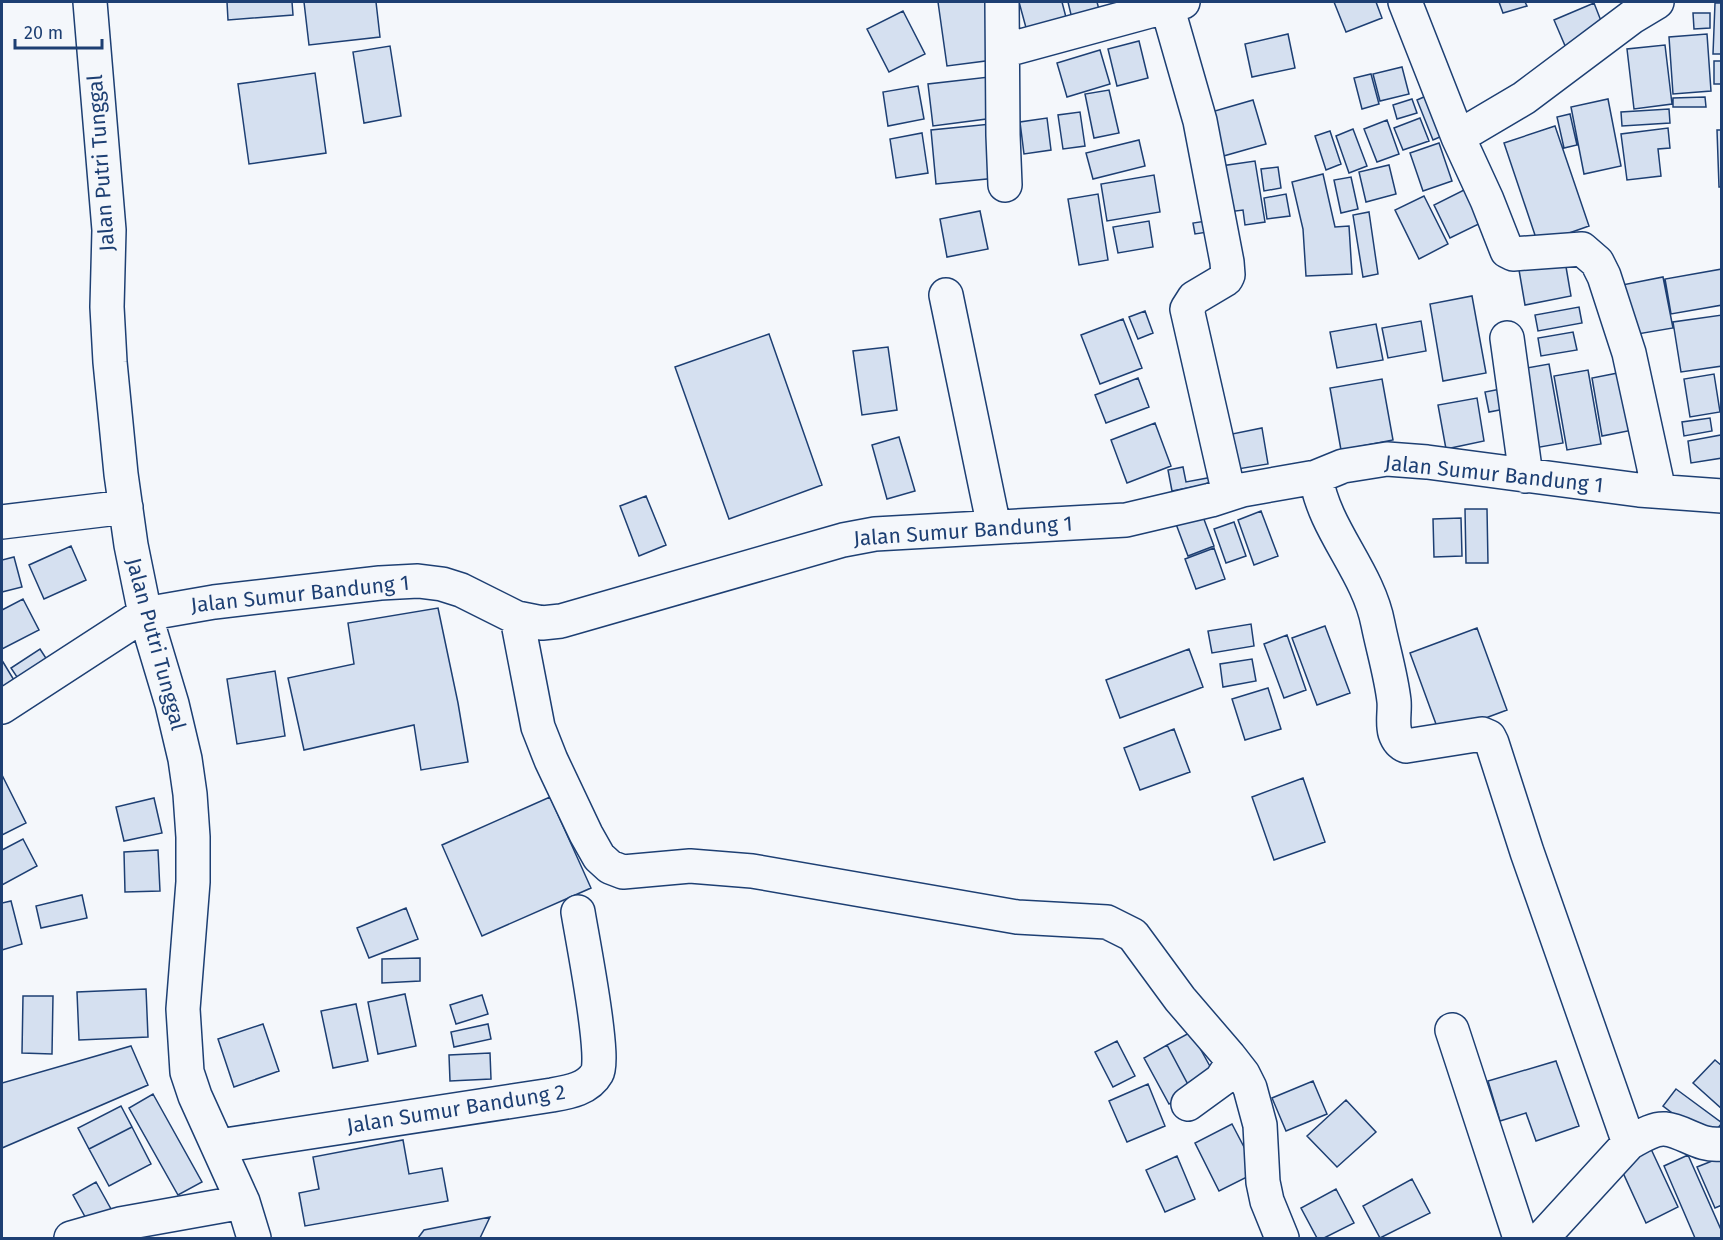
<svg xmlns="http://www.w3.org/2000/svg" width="1723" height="1240" font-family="'Fira Sans',sans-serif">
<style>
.building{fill:#d5e0f0;stroke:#1d3f73;stroke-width:1.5}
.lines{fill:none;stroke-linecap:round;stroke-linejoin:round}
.minor-casing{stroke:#1d3f73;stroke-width:36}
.minor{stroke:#f4f7fb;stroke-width:33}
.labels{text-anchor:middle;stroke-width:4.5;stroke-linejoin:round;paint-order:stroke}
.street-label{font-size:21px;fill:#1d3f73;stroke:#f4f7fb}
</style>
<rect width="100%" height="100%" fill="#f4f7fb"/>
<path class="building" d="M227 2H292L293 15 228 20Z
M304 2H376L380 37 309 45Z
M938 2H986L993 60 947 66Z
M1019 2H1062L1068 25 1028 35Z
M1068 2H1097L1101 17 1073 23Z
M1334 2H1376L1382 18 1346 32Z
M1499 2H1525L1527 6 1503 13Z
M1594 3 1605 31 1566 48 1554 20Z
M1715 3H1722V54H1713Z
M903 11 925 54 889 72 867 29Z
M1693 13H1710V28L1694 29Z
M1288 34 1295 68 1252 77 1245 44Z
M1707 34 1711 91 1673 94 1669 37Z
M1139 41 1148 78 1117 86 1108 49Z
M1665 45 1672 104 1634 109 1627 49Z
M390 46 401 116 364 123 353 52Z
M1100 50 1110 84 1067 97 1057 63Z
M1714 61H1722V84H1714Z
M1402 67 1409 94 1380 101 1373 74Z
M315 73 326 153 249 164 238 84Z
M1371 74 1379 104 1362 109 1354 78Z
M989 77 994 118 933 126 928 84Z
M918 86 924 119 888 126 883 92Z
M1109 90 1119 133 1094 138 1085 94Z
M1433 93 1449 133 1433 140 1417 100Z
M1705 97 1706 107H1673V98Z
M1412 99 1417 113 1397 119 1393 105Z
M1608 99 1621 166 1584 174 1571 107Z
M1253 100 1266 144 1220 157 1208 113Z
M1669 109 1670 123 1622 126 1621 112Z
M1080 112 1085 146 1063 149 1058 115Z
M1570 114 1577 145 1564 148 1557 117Z
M1047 118 1051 150 1024 154 1020 122Z
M1420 118 1429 141 1403 150 1394 128Z
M1387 120 1399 154 1377 162 1364 129Z
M991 124 997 178 936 184 931 130Z
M1555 126 1589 226 1538 244 1504 143Z
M1668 128 1670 148 1658 149 1661 176 1627 180 1621 134Z
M1353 129 1367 166 1349 173 1336 136Z
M1717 130H1722V187H1719Z
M1330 131 1341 164 1326 170 1315 136Z
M922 133 928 173 896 178 890 139Z
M1139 140 1145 166 1093 179 1086 153Z
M1439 143 1452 181 1423 191 1410 153Z
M1255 161 1265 222 1245 225 1243 210 1228 212 1221 166Z
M1389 165 1396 194 1366 202 1359 172Z
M1278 167 1281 188 1264 191 1261 169Z
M1323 174 1335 227 1349 226 1352 274 1306 276 1303 229 1292 182Z
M1154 175 1160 212 1107 221 1101 184Z
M1351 177 1358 209 1341 213 1334 180Z
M1468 188 1485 221 1450 238 1434 205Z
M1098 194 1108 260 1079 265 1068 199Z
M1286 194 1290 216 1267 219 1264 198Z
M1424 196 1448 244 1419 259 1395 210Z
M980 211 988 249 947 257 940 219Z
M1369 212 1378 274 1363 277 1353 215Z
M1149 221 1153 247 1118 253 1113 227Z
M1206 221 1208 232 1195 234 1193 223Z
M1565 261 1571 296 1525 305 1519 270Z
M1722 269V305L1671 314 1665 279Z
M1663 277 1673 328 1626 336 1617 286Z
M1472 296 1486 373 1443 381 1430 304Z
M1579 307 1582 323 1538 331 1535 315Z
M1145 311 1153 333 1138 339 1129 317Z
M1722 315V366L1681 372 1673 322Z
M1123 319 1142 368 1100 384 1081 335Z
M1421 321 1426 351 1388 358 1382 328Z
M1376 324 1383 360 1337 368 1330 332Z
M1573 332 1577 350 1541 356 1538 338Z
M769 334 822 485 729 519 675 367Z
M888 347 897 410 862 415 853 351Z
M1549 364 1563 443 1529 449 1515 370Z
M1588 370 1601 444 1567 450 1554 376Z
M1628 371 1638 429 1602 436 1592 378Z
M1714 374 1720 412 1690 417 1684 379Z
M1138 378 1149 407 1106 423 1095 395Z
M1382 379 1393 440 1341 450 1330 388Z
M1506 388 1510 408 1489 412 1485 392Z
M1477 398 1484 441 1446 449 1438 405Z
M1710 418 1712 431 1684 436 1682 422Z
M1155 423 1171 466 1127 483 1111 440Z
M1262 428 1268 464 1238 469 1232 434Z
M1721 435 1722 458 1691 463 1688 441Z
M899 437 915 491 887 499 872 445Z
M1183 467 1186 482 1213 477 1214 483 1172 491 1168 470Z
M646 496 666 545 639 556 620 506Z
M1199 506 1214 546 1188 556 1173 516Z
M1465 509H1487L1488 563H1466Z
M1261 511 1278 556 1254 565 1238 520Z
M1461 518 1462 556 1434 557 1433 519Z
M1234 522 1246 556 1226 563 1214 529Z
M71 546 86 580 44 599 29 565Z
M1214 548 1225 579 1196 589 1185 559Z
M14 557 22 587 2 592V560Z
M23 599 39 630 2 649V610Z
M438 608 458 703 468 762 421 770 414 725 304 750 288 678 354 664 348 623Z
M1251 624 1254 646 1212 653 1208 631Z
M1325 626 1350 693 1317 705 1292 638Z
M1477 628 1507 710 1440 735 1410 653Z
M1287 635 1306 690 1284 698 1264 644Z
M40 649 53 669 25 689 11 668Z
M1189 649 1203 687 1120 718 1106 680Z
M1252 659 1256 681 1223 687 1220 664Z
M3 662 20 690 2 701V663Z
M275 671 285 736 237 744 227 679Z
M1268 688 1281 729 1245 740 1232 699Z
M1174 729 1190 772 1140 790 1124 748Z
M2 775 26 823 2 835Z
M1303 778 1325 842 1274 860 1252 797Z
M550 797 591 888 482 936 442 845Z
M154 798 162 833 124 841 116 807Z
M23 839 37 866 2 885V850Z
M158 850 160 891 125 892 124 852Z
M82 895 87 918 41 928 36 906Z
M11 901 22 944 2 950V903Z
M406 908 418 939 369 958 357 928Z
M420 958V981L382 983V959Z
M146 989 148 1037 79 1040 77 992Z
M405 994 416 1046 378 1054 368 1002Z
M482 995 488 1014 456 1024 450 1005Z
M23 996H53L52 1054 22 1053Z
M356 1004 368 1061 333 1068 321 1011Z
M263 1024 279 1071 234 1087 218 1039Z
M488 1024 491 1039 454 1047 451 1032Z
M1191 1032 1217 1079 1192 1092 1167 1045Z
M1117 1041 1135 1076 1113 1087 1095 1052Z
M1167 1045 1192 1092 1169 1104 1144 1058Z
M131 1046 148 1085 2 1148V1083Z
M490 1053 491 1079 450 1081 449 1055Z
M1715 1060 1722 1066V1109L1693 1083Z
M1556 1061 1579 1126 1536 1141 1526 1113 1500 1121 1488 1081Z
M1313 1081 1327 1114 1286 1131 1272 1098Z
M1148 1084 1165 1126 1127 1142 1109 1101Z
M1676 1089 1722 1123 1708 1140 1663 1106Z
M153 1094 202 1182 178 1195 129 1108Z
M1346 1100 1376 1132 1337 1167 1307 1136Z
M121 1106 132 1127 89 1149 78 1128Z
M1232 1124 1257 1172 1219 1191 1195 1143Z
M132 1127 151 1164 109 1186 89 1149Z
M403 1140 409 1174 442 1168 448 1201 305 1226 299 1193 319 1189 313 1157Z
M1651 1149 1678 1207 1646 1223 1619 1164Z
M1688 1155 1722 1232V1238H1695L1664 1166Z
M1177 1156 1195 1199 1165 1212 1146 1170Z
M1722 1157V1205L1715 1208 1697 1167Z
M1412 1179 1430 1213 1380 1238 1363 1206Z
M96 1182 111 1209 88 1222 73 1195Z
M1336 1189 1354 1223 1324 1238H1317L1301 1208Z
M490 1217 480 1238H418L424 1230Z"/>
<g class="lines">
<defs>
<path id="minor" d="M90 2 109 230 107 307 110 362 121 474 131 545 145 614 172 704 185 759 190 794 193 837V882L183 1009 187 1072 195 1096 243 1202 254 1238
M1002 2 1003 135 1005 185
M1405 2 1458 137 1487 200 1507 251 1513 254 1582 249 1597 262 1604 276 1629 353 1659 491
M1167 6 1200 121 1227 262 1228 275 1226 279 1194 298 1187 309 1229 494
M1003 51 1183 2
M1458 137 1524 98 1632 17 1657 2
M946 295 994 527
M1507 338 1526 476
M1316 477C1324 530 1368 571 1378 624 1383 649 1391 675 1394 701 1395 711 1392 723 1395 733 1397 739 1401 744 1406 746L1482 734 1489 737 1492 743 1527 852 1629 1143
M2 522 126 507
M517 618 538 727 551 760 586 834 599 857 610 867 623 872 690 866 752 871 1017 917 1107 922 1133 935 1180 999 1229 1056 1243 1074 1250 1088 1260 1125 1263 1182 1267 1201 1282 1238
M2 707 145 614 214 602 380 583 418 581 442 584 461 590 517 618 542 623 561 621 843 540 875 534 1126 520 1211 500 1242 490 1316 477 1343 466 1387 459 1427 462 1639 490 1722 496
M1452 1030 1520 1238
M1188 1104 1221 1080 1233 1062
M219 1146 552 1095C569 1092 588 1089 597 1073 606 1058 582 937 578 912
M71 1238 120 1224 243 1202
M1542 1238 1629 1143C1640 1137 1653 1128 1665 1129 1685 1131 1699 1147 1722 1144"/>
</defs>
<use href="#minor" class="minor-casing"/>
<use href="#minor" class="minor"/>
</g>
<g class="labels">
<g class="street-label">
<text transform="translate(101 163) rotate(-94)" y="7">Jalan Putri Tunggal</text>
<text transform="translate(1494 474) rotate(6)" y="7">Jalan Sumur Bandung 1</text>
<text transform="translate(963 531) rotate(-4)" y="7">Jalan Sumur Bandung 1</text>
<text transform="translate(300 594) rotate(-6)" y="7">Jalan Sumur Bandung 1</text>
<text transform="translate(156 644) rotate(75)" y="7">Jalan Putri Tunggal</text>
<text transform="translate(456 1109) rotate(-9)" y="7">Jalan Sumur Bandung 2</text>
</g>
</g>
<rect width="1723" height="1240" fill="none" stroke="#1d3f73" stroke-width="6"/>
<path d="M15 39v9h87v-9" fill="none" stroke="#1d3f73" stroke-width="3"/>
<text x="24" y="39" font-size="18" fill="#1d3f73" stroke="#f4f7fb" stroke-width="4.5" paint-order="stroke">20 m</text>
</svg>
